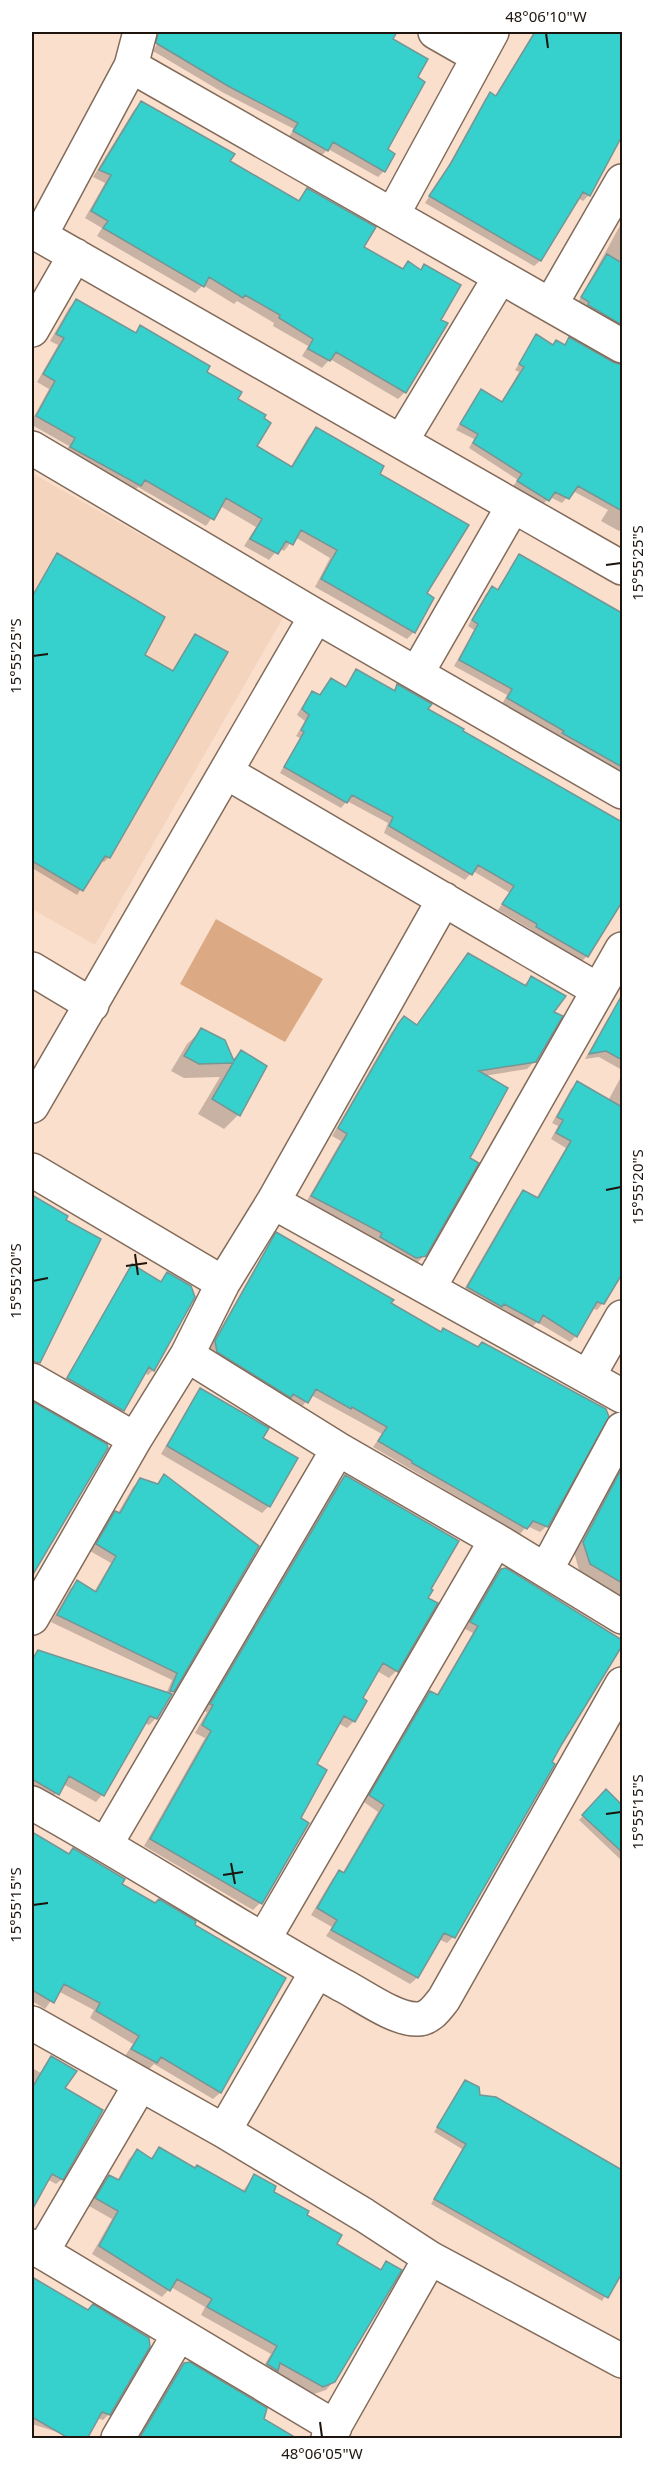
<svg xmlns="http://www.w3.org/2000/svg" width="654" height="2470" font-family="'Noto Sans',sans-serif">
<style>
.built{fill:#f5d4bd}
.green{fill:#dbaa85}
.shadow{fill:#0003}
.building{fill:#36d1cd;stroke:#749695;stroke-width:1.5}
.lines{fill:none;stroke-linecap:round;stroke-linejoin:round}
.minor-casing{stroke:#826b5a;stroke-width:36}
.minor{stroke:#fff;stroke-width:33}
.ticks{fill:none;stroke:#1d140d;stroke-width:2}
.neatline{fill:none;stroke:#1d140d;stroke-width:2}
.ticks-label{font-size:15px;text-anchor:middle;fill:#1d140d}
</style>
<rect width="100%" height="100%" fill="#fadfcd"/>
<path class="built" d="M32 473 284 616 95 945 32 909Z"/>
<path class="green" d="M216 919 323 979 285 1042 180 984Z"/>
<path class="shadow" d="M164 32H395L391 39 416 78 386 150 384 171 378 177 328 149 321 156 288 138 294 129 222 92 153 51Z
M534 32H593L573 76 596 87 622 41V134L589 195 583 201 578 198 540 261 534 266 425 203 446 170 485 99 490 93 495 97Z
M141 103 227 161 297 202 307 190 362 247 401 270 408 263 420 270 424 266 439 320 405 392 398 399 330 359 322 368 302 356 308 346 273 326 274 323 237 301 234 304 203 285 195 293 97 236 102 228 85 218 105 183 93 177 134 110Z
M622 222V334L577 304Z
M76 301 134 334 141 327 205 373 236 399 255 447 290 468 309 436 316 429 378 474 424 594 414 632 407 639 315 587 330 558 295 537 284 551 279 548 269 560 244 546 256 527 220 506 206 526 138 487 133 492 64 455 69 446 32 425V420L49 389 37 382 58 345 50 341 69 308Z
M537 336 552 346 564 345 569 339 612 364 622 365V528L619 531 601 521 608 510 573 491 562 503 550 497 542 505 513 486 518 480 469 448 474 439 456 430 481 391 501 403 519 372 515 370Z
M57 555 143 656 172 672 195 636 225 653 108 858 104 862 100 860 77 895 32 868V596Z
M519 556 622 615V776L558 739 560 737 502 704 507 695 454 666 474 630 468 626 486 594 492 588 496 591Z
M357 671 392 691 397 686 426 709 461 732 622 824V897L587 956 581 962 531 933 532 930 498 910 510 893 473 871 465 880 384 833 388 823 347 801 341 808 280 773 300 738 296 736 305 721 297 715 307 698 313 692 319 696 331 680 345 688Z
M468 954 523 986 531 978 552 1013 535 1061 527 1069 484 1076 468 1159 425 1255 417 1263 408 1264 305 1204 341 1141 332 1136 391 1033 404 1018 416 1026Z
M614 1012 621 1016 622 1014V1070L599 1057 585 1059 608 1018Z
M202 1030 232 1060 241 1052 238 1115 224 1129 198 1114 220 1077 184 1078 171 1071 187 1044Z
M622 1075V1271L603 1303 597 1310 592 1308 576 1336 570 1342 537 1322 531 1328 462 1293 517 1198 523 1191 536 1199 566 1148 551 1139 558 1126 552 1123 571 1089 577 1083 608 1101Z
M34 1199 36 1360 32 1358V1202Z
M277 1234 440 1333 443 1330 547 1526 540 1532 527 1526 520 1534 373 1447 382 1434 311 1395 301 1408 212 1358 209 1349 271 1240Z
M132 1266 160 1283 167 1274 153 1370 148 1375 144 1372 119 1415 63 1383Z
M201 1390 260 1438 269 1506 262 1513 161 1454 194 1397Z
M32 1402 106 1445 37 1564 32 1569Z
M622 1469V1598L580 1574 574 1552 614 1477Z
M164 1476 257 1547 156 1718 149 1725 144 1723 102 1795 96 1802 63 1784 50 1801 32 1793V1658L38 1652 166 1694 172 1680 51 1622 70 1589 77 1582 94 1592 111 1563 90 1551 109 1520 116 1513H118L133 1487 140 1480 156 1485Z
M345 1476 429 1590 396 1671 389 1678 377 1671 361 1698 354 1721 347 1728 338 1723 315 1765 298 1818 260 1903 253 1910 144 1846 205 1738 195 1733 207 1712 204 1711 338 1484Z
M502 1570H506L622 1643 561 1743 453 1937 447 1943 438 1939 417 1978 410 1984 326 1936 332 1927 311 1915 333 1878 339 1872 342 1874 378 1812 364 1802 424 1699 430 1693 436 1696 473 1633 465 1629 495 1577Z
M606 1791 622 1807V1861L579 1820Z
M32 1834 284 1978 220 2093 213 2099 154 2064 149 2069 125 2056 133 2044 90 2018 94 2010 58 1991 45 2009 32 2001Z
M51 2058 62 2089V2179L56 2184 47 2179 32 2202V2068L41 2073Z
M466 2082 479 2097 495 2098 622 2172V2270L602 2301 431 2204 462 2149 434 2132Z
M159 2149 194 2170 242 2192 254 2176 273 2192 305 2216 335 2244 379 2271 386 2263 334 2381 326 2390 314 2394 275 2372 269 2378 260 2372 271 2354 201 2315 205 2307 171 2287 162 2297 92 2254 112 2219 89 2206 102 2184 109 2177 117 2181 129 2159 137 2151 150 2159Z
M32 2279 87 2312 109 2414 103 2420 97 2418 76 2438 32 2424Z
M185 2364 262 2419 292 2438H138L177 2372Z"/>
<path class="building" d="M158 32H397L393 39 428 59 418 77 425 82 388 149 395 154 385 172 333 142 328 151 293 131 298 123 228 86 156 43Z
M535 32H622V136L590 196 583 192 541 261 429 196 451 163 490 92 496 96Z
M141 101 235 154 230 161 299 201 307 188 376 227 364 247 403 269 408 261 421 270 424 264 461 285 441 320 448 323 406 393 336 352 330 361 308 349 313 339 279 318 280 315 245 295 243 298 209 277 204 287 103 228 108 221 91 211 111 175 99 170Z
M607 254 622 263V325L588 305 589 302 581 297Z
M76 299 136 333 140 325 210 366 207 372 242 392 238 399 266 415 264 418 271 423 257 446 292 467 316 427 384 466 380 474 469 525 427 593 434 598 415 633 321 579 337 550 301 530 293 545 286 541 278 554 250 539 262 519 226 498 214 520 145 480 141 486 70 447 75 438 36 416 55 381 43 374 64 338 56 334Z
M536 334 553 345 556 340 565 345 569 337 613 362 622 365V511L578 486 569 499 555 492 549 501 517 481 522 474 473 443 478 434 460 424 481 389 502 402 524 367 519 364Z
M57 553 165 617 145 655 173 671 195 634 228 652 110 858 105 856 83 891 32 861V597Z
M519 554 622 613V767L562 733 564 731 507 698 512 689 459 660 478 624 472 620 492 586 498 590Z
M356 669 395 691 397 684 432 704 428 709 464 729 463 731 622 822V902L588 957 536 927 537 924 502 904 514 886 478 865 472 875 389 826 393 817 352 795 347 803 284 767 304 732 301 730 309 715 302 709 312 691 320 695 331 678 346 687Z
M468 953 526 986 531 976 566 996 554 1012 563 1016 536 1062 479 1071 508 1088 470 1158 479 1163 426 1256 416 1258 380 1237 382 1233 311 1196 347 1134 338 1128 398 1024 404 1016 417 1025Z
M622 995V1060L606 1051 589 1054Z
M201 1028 225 1040 234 1061 241 1050 267 1066 240 1116 212 1099 233 1063 199 1064 184 1056Z
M577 1081 622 1107V1274L604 1304 597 1302 577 1337 543 1315 539 1323 504 1304 502 1307 467 1287 523 1190 538 1198 571 1141 556 1133 563 1120 557 1117Z
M32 1195 68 1216 66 1220 101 1239 40 1363 32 1361Z
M276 1232 394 1300 391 1303 441 1332 443 1328 478 1347 482 1342 606 1409 609 1417 548 1527 533 1521 527 1529 412 1463V1461L378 1441 387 1427 352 1407 351 1409 316 1389 308 1403 293 1394 291 1398 217 1352 215 1341Z
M132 1264 161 1282 167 1272 191 1286 195 1297 154 1371 149 1367 124 1411 67 1378Z
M200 1388 269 1428 263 1438 298 1458 270 1507 167 1446Z
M32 1401 107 1444 108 1448 32 1576Z
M622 1468V1583L590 1564 583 1542Z
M164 1474 259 1546 174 1692 170 1691 177 1673 57 1615 77 1580 96 1592 116 1556 96 1544 115 1511 120 1513 140 1478 158 1484Z
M345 1475 459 1541 431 1589 433 1590 428 1598 438 1603 398 1672 383 1663 363 1698 367 1701 355 1722 344 1716 317 1764 327 1770 301 1818 309 1823 262 1904 150 1839 211 1731 202 1725 213 1705 210 1704Z
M506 1568 622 1640V1646L562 1744 552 1762 555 1764 455 1938 444 1933 418 1978 331 1930 337 1920 317 1908 339 1870 344 1873 384 1805 369 1795 430 1691 438 1695 478 1626 470 1622 501 1569Z
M38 1650 172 1694 157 1719 150 1716 104 1796 69 1776 59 1795 32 1779V1660Z
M606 1789 622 1805V1852L582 1815Z
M32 1832 69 1854 73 1848 125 1879 122 1884 155 1903 159 1899 196 1921 195 1925 286 1978 221 2093 161 2057 157 2063 131 2049 139 2036 96 2011 100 2003 64 1984 54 2003 32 1990Z
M51 2056 77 2071 65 2088 103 2110 63 2180 52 2174 32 2210V2088Z
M465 2080 479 2087 480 2095 496 2097 622 2170V2273L608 2298 434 2199 466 2144 437 2127Z
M159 2147 195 2168 197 2165 245 2192 254 2174 276 2186 274 2192 309 2211 307 2215 342 2235 337 2244 381 2270 386 2261 402 2270 335 2382 323 2387 280 2363 278 2371 267 2364 277 2346 207 2307 212 2299 177 2279 170 2291 99 2246 118 2211 95 2198 109 2175 119 2180 137 2149 152 2159Z
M32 2277 88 2310 93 2304 149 2338 150 2347 110 2415 102 2412 87 2439H70L32 2417Z
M190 2362 267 2408 264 2419 298 2439H139L184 2363Z"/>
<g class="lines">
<defs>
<path id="minor" d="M435 32 477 56
M131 66 622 346
M393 214 492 32
M32 231 622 568
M40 236 131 66 140 32
M551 304 622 181
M32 330 75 255
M402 440 500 277
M32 448 316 616 622 792
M417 673 513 506
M226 772 598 990
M32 969 92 1005
M32 1106 316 616
M32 1170 223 1283
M273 1202 622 1396
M429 1288 622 949
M187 1355 338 1449 496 1540 622 1617
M589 1375 622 1317
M32 1380 135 1439
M546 1570 622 1429
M32 1618 135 1439 187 1355 223 1283 273 1202 444 899
M32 1803C137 1861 237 1927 342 1985 362 1995 394 2019 416 2019 429 2020 437 2008 444 1999L622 1684
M106 1844 338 1449
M264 1939 496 1540
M32 2023 224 2131 364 2215 430 2258 622 2361
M224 2131 317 1971
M32 2246 179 2334 118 2438
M42 2252 140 2085
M179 2334 335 2427
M328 2438 430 2258"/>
</defs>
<use href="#minor" class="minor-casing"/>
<use href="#minor" class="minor"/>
</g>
<path class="ticks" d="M546 33 548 48M606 565 621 563M33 656 48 654M606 1190 621 1187M135 1254 138 1275M126 1266 147 1263M33 1281 48 1278M606 1814 621 1812M231 1863 235 1884M223 1875 243 1872M33 1905 48 1903M320 2422 322 2437"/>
<rect width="654" height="2470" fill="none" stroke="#ffffff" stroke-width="66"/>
<rect x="33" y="33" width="588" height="2404" class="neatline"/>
<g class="ticks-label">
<text x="546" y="22">48°06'10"W</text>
<text transform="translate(638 563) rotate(-90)" y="5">15°55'25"S</text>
<text transform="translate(16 656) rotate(-90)" y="5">15°55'25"S</text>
<text transform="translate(638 1187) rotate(-90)" y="5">15°55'20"S</text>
<text transform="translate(16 1281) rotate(-90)" y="5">15°55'20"S</text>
<text transform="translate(638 1812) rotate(-90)" y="5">15°55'15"S</text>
<text transform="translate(16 1905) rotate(-90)" y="5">15°55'15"S</text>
<text x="322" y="2459">48°06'05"W</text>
</g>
</svg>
